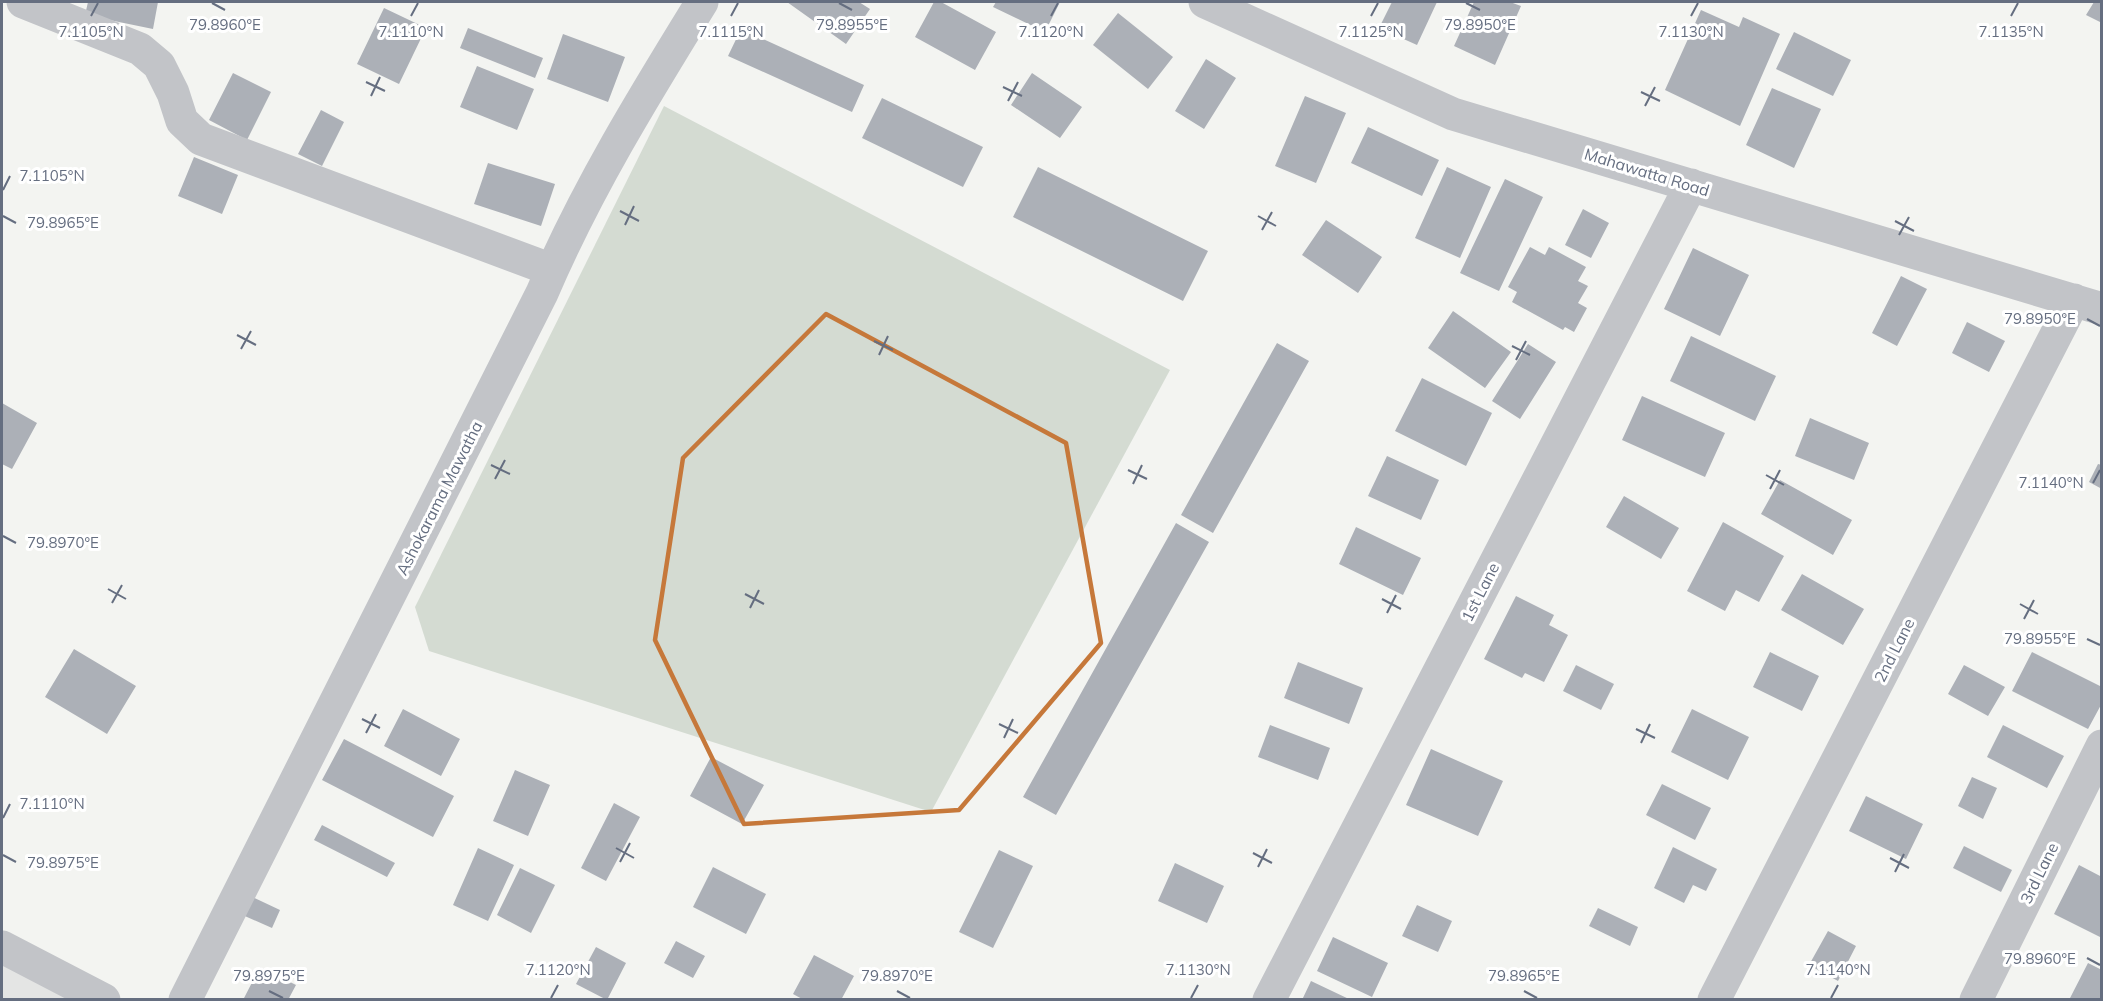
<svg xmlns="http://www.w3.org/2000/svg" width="2103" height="1001" font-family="Mulish,sans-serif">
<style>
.built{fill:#e4e5e4}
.green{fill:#d4dbd2}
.building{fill:#acb0b7}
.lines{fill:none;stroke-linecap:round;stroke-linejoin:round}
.minor{stroke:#c2c4c8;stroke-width:33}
.marked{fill:none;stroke:#c6783a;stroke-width:4.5;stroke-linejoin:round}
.ticks{fill:none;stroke:#656e80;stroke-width:2}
.labels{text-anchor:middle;stroke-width:6;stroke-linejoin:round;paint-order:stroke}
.street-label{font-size:16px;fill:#656e80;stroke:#fff}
.ticks-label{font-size:15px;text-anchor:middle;fill:#656e80;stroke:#fff;stroke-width:6;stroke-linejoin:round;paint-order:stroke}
</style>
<rect width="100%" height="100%" fill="#f3f4f1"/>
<path class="built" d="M2 962 78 999H2Z"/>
<path class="green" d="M664 106 1170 370 931 812 429 651 415 607Z"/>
<path class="building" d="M88 2H158L153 29 85 15Z
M787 2H859L870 9 846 44Z
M934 2H941L996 32 975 70 915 37Z
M996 2H1060L1045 32 993 7Z
M1392 2H1437L1417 45 1379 28Z
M1474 2H1510L1521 6 1495 65 1454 46Z
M2094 2H2102V23L2086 15Z
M384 8 426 28 399 84 357 64Z
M1701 10 1739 27 1743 17 1780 34 1740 126 1665 90Z
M1118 13 1173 57 1148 89 1093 45Z
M468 28 543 58 535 78 460 48Z
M741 29 864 85 852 112 728 56Z
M1794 32 1851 60 1833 96 1776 69Z
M563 34 625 57 608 102 547 79Z
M1206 59 1236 78 1204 129 1175 111Z
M477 66 534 89 517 130 460 107Z
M233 73 271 92 247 140 209 120Z
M1032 73 1082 107 1060 138 1011 105Z
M1772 88 1821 109 1794 168 1746 145Z
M1305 96 1346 113 1316 183 1275 166Z
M882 98 983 147 963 187 862 138Z
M321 110 344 122 322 166 298 154Z
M1368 127 1439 160 1422 196 1351 163Z
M194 157 238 175 222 214 178 196Z
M488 163 555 184 541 226 474 204Z
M1038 167 1208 251 1183 301 1013 217Z
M1447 167 1491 187 1460 258 1415 238Z
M1505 179 1543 197 1499 291 1460 273Z
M1583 209 1609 223 1591 258 1565 245Z
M1326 220 1382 257 1358 293 1302 255Z
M1530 247 1545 255 1549 247 1586 267 1578 281 1588 286 1578 303 1587 308 1574 332 1565 327 1563 330 1512 302 1517 292 1508 287Z
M1693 248 1749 275 1720 336 1664 309Z
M1901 276 1927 289 1897 346 1872 333Z
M1453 311 1511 352 1485 388 1428 348Z
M1967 322 2005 341 1989 372 1952 353Z
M1691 336 1776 376 1755 421 1670 381Z
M1277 343 1309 361 1213 533 1181 515Z
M1528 344 1556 362 1520 419 1492 401Z
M1422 378 1492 413 1466 466 1395 431Z
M1642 396 1725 433 1705 477 1622 440Z
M2 403 37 423 12 469 2 464Z
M1810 418 1869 443 1854 480 1795 456Z
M1387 456 1439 480 1421 520 1368 496Z
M2098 464 2102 465V489L2089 482Z
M1780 480 1852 520 1833 555 1761 514Z
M1624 496 1679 528 1661 559 1606 527Z
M1723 522 1784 556 1759 602 1736 590 1725 611 1687 591Z
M1176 523 1209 542 1056 815 1023 797Z
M1356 527 1421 558 1403 595 1339 564Z
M1802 574 1864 609 1843 645 1781 610Z
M1516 596 1554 615 1549 625 1568 635 1544 682 1525 673 1522 678 1484 659Z
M74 649 136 686 107 734 45 697Z
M1770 652 1819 676 1802 711 1753 687Z
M2032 652 2102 687V703L2088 729 2012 691Z
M1298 662 1363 688 1349 724 1284 698Z
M1576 665 1614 684 1601 710 1563 691Z
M1964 665 2005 687 1988 716 1948 694Z
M403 709 460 739 441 776 384 746Z
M1692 709 1749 737 1728 780 1671 752Z
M1270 725 1330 748 1318 780 1258 757Z
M2003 725 2064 756 2047 788 1987 757Z
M344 739 454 796 433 837 322 780Z
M1431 749 1503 781 1478 836 1406 805Z
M711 757 764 785 742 824 690 796Z
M515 770 550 785 528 836 493 821Z
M1972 777 1997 788 1983 819 1958 806Z
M1662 784 1711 808 1695 840 1646 815Z
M1866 796 1923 824 1906 859 1849 831Z
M614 803 640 817 606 881 581 868Z
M322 825 395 863 387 877 314 840Z
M1964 846 2012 870 2001 892 1953 868Z
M1673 847 1717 869 1706 891 1693 885 1684 903 1654 888Z
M478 848 514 865 488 921 453 905Z
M999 850 1033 866 993 948 959 932Z
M1175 863 1224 886 1207 923 1158 901Z
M2079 865 2102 877V938L2054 914Z
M713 867 766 894 746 934 693 907Z
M520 868 555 885 531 933 497 915Z
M246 894 280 910 272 928 238 913Z
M1417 905 1452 921 1438 952 1402 936Z
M1598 908 1638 927 1630 946 1589 926Z
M1828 931 1856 946 1838 981 1809 965Z
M1333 937 1388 963 1372 997 1317 971Z
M676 941 705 956 693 978 664 963Z
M596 947 626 963 607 1000 576 984Z
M814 955 854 976 841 1000H804L793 994Z
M2088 963 2102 970V1000H2069Z
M260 967 296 985 288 1000H243Z
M1311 981 1351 1000H1302Z"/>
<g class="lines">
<path class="minor" d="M23 2 140 49 159 65 173 93 182 121 201 139 552 270
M1205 2 1453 114 2102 309
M2 947 104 1000
M185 1000 542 293C586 190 644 96 702 2
M1269 1000 1691 185
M1714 1000 2074 300
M1976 1000 2102 746"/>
</g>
<path class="marked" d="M826 314 1066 443 1101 643 959 810 744 824 655 640 683 458Z"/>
<path class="ticks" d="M212 3 225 10M839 3 852 10M1466 3 1480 10M91 16 98 3M411 16 418 3M731 16 738 3M1051 16 1058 3M1371 16 1378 3M1691 16 1698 3M2011 16 2018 3M366 82 385 91M1003 87 1022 96M1641 92 1660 101M371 96 380 77M1008 101 1018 82M1645 106 1655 87M3 190 10 176M620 211 639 221M3 216 16 223M1258 216 1276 226M1895 221 1914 231M625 225 634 206M1262 230 1272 212M1899 235 1909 217M2087 319 2100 326M237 335 256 345M874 341 893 350M1512 346 1530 355M241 349 251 331M879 355 888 336M1516 360 1526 341M491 465 510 474M1128 470 1147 479M1766 475 1784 485M495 479 505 460M2093 483 2100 470M1133 484 1142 465M1770 489 1780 470M3 536 16 543M108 589 126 599M745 594 764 604M1382 599 1401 609M112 603 122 585M2020 604 2038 614M750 608 759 590M1387 613 1396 595M2024 619 2034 600M2087 639 2100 645M362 719 380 728M999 724 1018 733M1636 729 1655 738M366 733 376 714M1004 738 1013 719M1641 743 1650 724M3 818 10 804M616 848 634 858M1253 853 1272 863M3 855 16 862M1890 858 1909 868M620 862 630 843M1258 867 1267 849M1895 872 1904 854M2087 958 2100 965M269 991 283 998M897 991 910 998M1524 991 1537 998M551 998 558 985M1191 998 1198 985M1831 998 1838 985"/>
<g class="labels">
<g class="street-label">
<text transform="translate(1647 172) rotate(17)" y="6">Mahawatta Road</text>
<text transform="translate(439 498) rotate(-63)" y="6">Ashokarama Mawatha</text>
<text transform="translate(1480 592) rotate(-63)" y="6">1st Lane</text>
<text transform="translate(1894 650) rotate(-63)" y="6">2nd Lane</text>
<text transform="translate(2039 873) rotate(-64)" y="6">3rd Lane</text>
</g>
</g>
<g class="ticks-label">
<text x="225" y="30">79.8960°E</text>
<text x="852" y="30">79.8955°E</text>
<text x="1480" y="30">79.8950°E</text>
<text x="91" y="37">7.1105°N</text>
<text x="411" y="37">7.1110°N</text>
<text x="731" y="37">7.1115°N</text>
<text x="1051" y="37">7.1120°N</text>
<text x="1371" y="37">7.1125°N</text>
<text x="1691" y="37">7.1130°N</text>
<text x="2011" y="37">7.1135°N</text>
<text x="52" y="181">7.1105°N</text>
<text x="63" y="228">79.8965°E</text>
<text x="2040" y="324">79.8950°E</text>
<text x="2051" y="488">7.1140°N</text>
<text x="63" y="548">79.8970°E</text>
<text x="2040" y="644">79.8955°E</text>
<text x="52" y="809">7.1110°N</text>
<text x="63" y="868">79.8975°E</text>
<text x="2040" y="964">79.8960°E</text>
<text x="558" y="975">7.1120°N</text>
<text x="1198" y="975">7.1130°N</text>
<text x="1838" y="975">7.1140°N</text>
<text x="269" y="981">79.8975°E</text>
<text x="897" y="981">79.8970°E</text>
<text x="1524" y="981">79.8965°E</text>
</g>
<rect width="2103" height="1001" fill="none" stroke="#656e80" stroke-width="6"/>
</svg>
